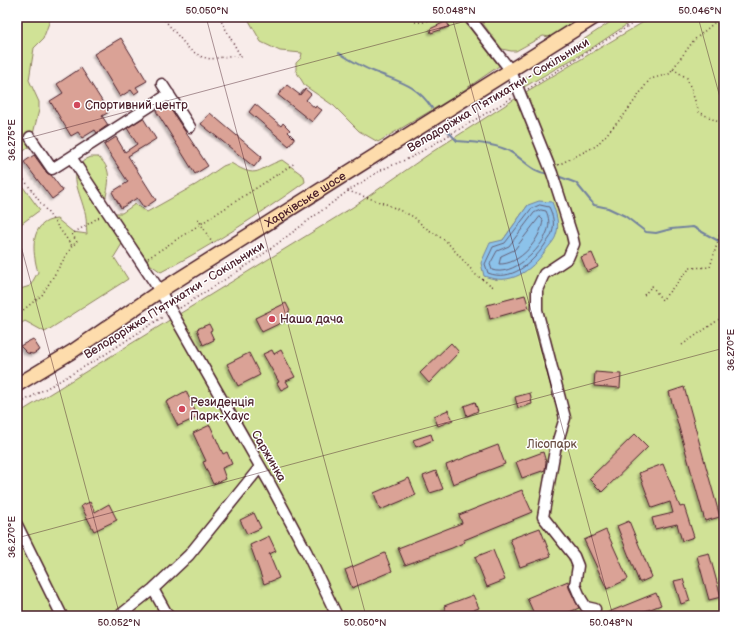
<svg xmlns="http://www.w3.org/2000/svg" width="741" height="633" font-family="'Balsamiq Sans',sans-serif">
<style>
.green{fill:#d0e296;stroke:#8d8060;fill-rule:evenodd}
.water{fill:#8cc2ea;stroke:#72819e}
.lines{fill:none;stroke-linecap:round;stroke-linejoin:round}
.shore{stroke:#646077;stroke-width:1}
.stream{stroke:#72819e;stroke-width:2}
.building{fill:#daa296;stroke:#4a1f2b;filter:url(#shadow)}
.minor-casing{stroke:#4a1f2b;stroke-width:13}
.major-casing{stroke:#4a1f2b;stroke-width:16}
.path{stroke:#4a1f2b;stroke-width:1.5;stroke-dasharray:1 3;stroke-linecap:butt}
.minor{stroke:#fff;stroke-width:10}
.major{stroke:#fddcac;stroke-width:13}
.ticks{fill:none;stroke:#4a1f2b;stroke-width:1;stroke-opacity:0.45}
.poi-dot{fill:#d1495b;stroke:#fff;stroke-width:1.5}
.labels{text-anchor:middle;stroke-width:3;stroke-linejoin:round;paint-order:stroke}
.street-label{font-size:12px;fill:#4a1f2b;stroke:#fff}
.poi-label{font-size:12px;fill:#4a1f2b;stroke:#fff;text-anchor:start}
.park-label{font-size:12px;fill:#6c5046;stroke:#fff}
.neatline{fill:none;stroke:#4a1f2b;stroke-width:1.5}
.ticks-label{font-size:10px;text-anchor:middle;fill:#4a1f2b}
</style>
<defs>
<filter id="shadow"><feDropShadow dx="-2" dy="2" stdDeviation="1" flood-color="#0004"/></filter>
</defs>
<rect width="100%" height="100%" fill="#f8ecea"/>
<filter id="ink" filterUnits="userSpaceOnUse"><feTurbulence type="fractalNoise" baseFrequency=".025" numOctaves="2"/><feDisplacementMap in="SourceGraphic" scale="8" xChannelSelector="R" yChannelSelector="G"/><feConvolveMatrix kernelMatrix="1 2 1 2 8 2 1 2 1" color-interpolation-filters="sRGB"/></filter>
<g filter="url(#ink)">
<path class="green" d="M17 17H50V20L43 39 34 48 29 80 39 102V110L30 146 19 155H17Z
M247 17H461L499 66 454 97 378 142 359 131 334 106 305 86 296 71V63L301 58 302 53 280 51 261 42Z
M478 17H582L550 37 543 36 516 51H511L502 49Z
M618 17H638L592 48 524 87 519 82Z
M652 17H724V616H17V414L353 207 432 152 529 90ZM528 205 496 280 503 240Z
M91 157H98C117 171 105 193 103 213H122L135 204 147 212 197 184 223 166 231 163C259 180 256 169 282 160L304 176 305 182C259 215 211 246 161 272L151 265 128 234 114 257 128 279 45 332 25 321 17 326V290L30 286 38 272C32 252 29 221 57 219L73 232 87 234C86 226 87 216 84 209 79 190 65 167 91 157Z
M17 179 40 210 17 227Z"/>
<path class="water" d="M539 201 552 202C556 213 560 224 556 235 555 240 549 246 546 250 530 272 511 286 484 276L481 263 490 243 503 240 528 205Z"/>
<g class="lines">
<path class="shore" d="M540 205 549 207C553 215 555 224 552 233 551 238 546 242 544 246 531 264 511 282 488 273L485 264 493 247 505 243 531 209Z
M541 210 546 211C549 217 550 225 547 232 541 250 512 277 492 270L490 264 497 251 509 246 534 213Z
M540 217 543 220C541 239 520 265 499 264L501 256 514 250Z"/>
<path class="stream" d="M339 53C350 60 362 67 375 72 399 82 416 84 432 108
M444 127 457 141C472 142 497 144 509 151 524 159 531 172 549 174
M555 175 576 183 594 205 608 208 625 216 646 232 656 233 671 229 693 227 724 244"/>
</g>
<path class="building" d="M447 21 449 27 431 33 430 29Z
M121 38 147 81 136 87 139 91 136 93 134 94 131 90 120 97 94 54Z
M81 68 109 112 102 116 108 125 97 133 95 130 82 138 78 132 71 136 50 101 63 93 57 84Z
M287 85 300 95 305 89 311 94 306 100 315 108 316 106 322 110 312 122 278 95Z
M167 104 208 166 195 174 156 111Z
M255 104 281 126 283 123 290 130 288 132 294 138V140L289 146 249 112Z
M210 113 262 157 254 167 201 124Z
M143 118 156 139 128 156 156 200 144 208 137 198 121 208 112 192 128 182 104 145 116 137 125 152 137 144 127 128Z
M34 155 47 173 51 175 63 191 52 199 24 162Z
M592 253 598 267 587 272 581 257Z
M525 295 529 308 490 319 487 305Z
M286 303 290 311 288 312 291 318 262 332 255 318Z
M209 324 212 330 210 331 214 340 203 345 197 329Z
M33 339 40 350 33 354 27 353 20 346Z
M451 343 459 352 429 383 420 373Z
M272 350 274 354 281 350 295 377 286 381 289 386 281 390 277 383 279 382 263 354Z
M249 353 260 375 238 386 227 364Z
M595 372 621 374 620 388 594 386Z
M684 387 720 517 705 521 669 392Z
M186 391 198 417 178 426 166 402Z
M530 393 532 404 518 408 515 397Z
M475 402 478 411 467 416 464 406Z
M448 410 453 420 438 426 434 416Z
M210 425 223 454 227 452 232 464 222 468 226 479 213 484 203 462 206 461 193 433Z
M431 434 433 440 416 447 413 440Z
M635 434 648 447 602 492 589 479Z
M498 445 505 464 453 484 446 465Z
M543 452 546 462 545 470 522 478 516 462Z
M663 464 680 507 684 506 694 537 682 541 677 524 655 529 652 518 673 513 670 502 652 508 639 473Z
M436 471 443 489 430 493 423 476Z
M409 478 416 495 380 510 374 493Z
M522 490 532 512 464 540 465 542 452 548 405 565 398 548 462 523 459 515Z
M90 502 95 512 109 504 117 520 94 531 81 506Z
M254 513 261 528 247 534 240 520Z
M629 521 652 577 641 582H639L617 526Z
M540 528 551 556 520 567 510 539Z
M606 530 628 579 607 589 584 540Z
M269 536 276 551 269 554 279 578 264 584 250 545Z
M493 550 505 580 487 587 475 557Z
M385 553 392 571 352 588 345 570Z
M709 553 721 597 709 600 697 556Z
M683 579 690 601 681 604 674 581Z
M568 581 569 588 579 608 560 616H535L527 598Z
M656 593 661 605 632 616H599Z
M473 595 479 608 458 616H448L444 606Z"/>
<g class="lines">
<defs>
<path id="minor" d="M469 17 511 71 552 173 572 235 574 244 568 258 544 274 537 290V310L565 418 555 450 543 517 574 556 578 566 575 585 581 599 586 607 595 609
M162 84 190 127
M30 137 52 169 71 157 160 291 269 482 306 551 337 616
M71 157 169 94
M17 525 62 616
M153 589 168 616
M119 616 153 589 189 555 260 467"/>
<g id="major">
<path id="s1" d="M17 385 73 351 160 291 595 17"/>
</g>
</defs>
<use href="#minor" class="minor-casing"/>
<use href="#major" class="major-casing"/>
<path class="path" d="M162 17 190 50 202 57 211 59 229 56 241 57 219 17
M415 22H423L439 17
M483 22 498 17
M673 69 687 78 699 112 724 125
M528 89 643 17
M17 147 23 142
M558 165 596 146 625 114 650 79 669 74 694 40 721 17
M17 170 72 246
M348 191 386 204 414 217 423 226 446 241 476 275 495 288
M198 219 214 246
M148 258 295 163
M644 295 652 286 662 300 690 268 710 267 724 221
M180 308 254 261 348 191 381 170 412 157 512 98
M17 315 42 295 72 246 77 242 72 234 101 216
M682 345 724 316
M17 405 98 359 164 316"/>
<use href="#minor" class="minor"/>
<use href="#major" class="major"/>
</g>
</g>
<path class="ticks" d="M206 17 366 616M452 17 613 616M698 17 724 112M17 141 481 17M17 231 120 616M17 538 724 348"/>
<g class="poi-dot">
<circle cx="77" cy="105" r="4"/>
<circle cx="272" cy="319" r="4"/>
<circle cx="182" cy="409" r="4"/>
</g>
<g class="labels">
<g class="street-label">
<text transform="translate(498 95) rotate(-31)" y="4">Велодоріжка П'ятихатки - Сокільники</text>
<text dy="4" stroke="none"><textPath href="#s1" startOffset="343">Харківське шосе</textPath></text>
<text transform="translate(174 300) rotate(-32)" y="4">Велодоріжка П'ятихатки - Сокільники</text>
<text transform="translate(269 456) rotate(60)" y="4">Саржинка</text>
</g>
<g class="poi-label">
<text x="85" y="109">Спортивний центр</text>
<text x="280" y="323">Наша дача</text>
<text x="190" y="406">Резиденція<tspan x="190" dy="14">Парк-Хаус</tspan></text>
</g>
<g class="park-label">
<text x="552" y="448">Лісопарк</text>
</g>
</g>
<rect width="741" height="633" fill="none" stroke="#fff" stroke-width="44"/>
<rect x="22" y="22" width="697" height="589" class="neatline"/>
<g class="ticks-label">
<text x="207" y="14">50.050°N</text>
<text x="454" y="14">50.048°N</text>
<text x="700" y="14">50.046°N</text>
<text transform="translate(11 140) rotate(-90)" y="4">36.275°E</text>
<text transform="translate(730 350) rotate(-90)" y="4">36.270°E</text>
<text transform="translate(11 537) rotate(-90)" y="4">36.270°E</text>
<text x="119" y="626">50.052°N</text>
<text x="365" y="626">50.050°N</text>
<text x="611" y="626">50.048°N</text>
</g>
</svg>
